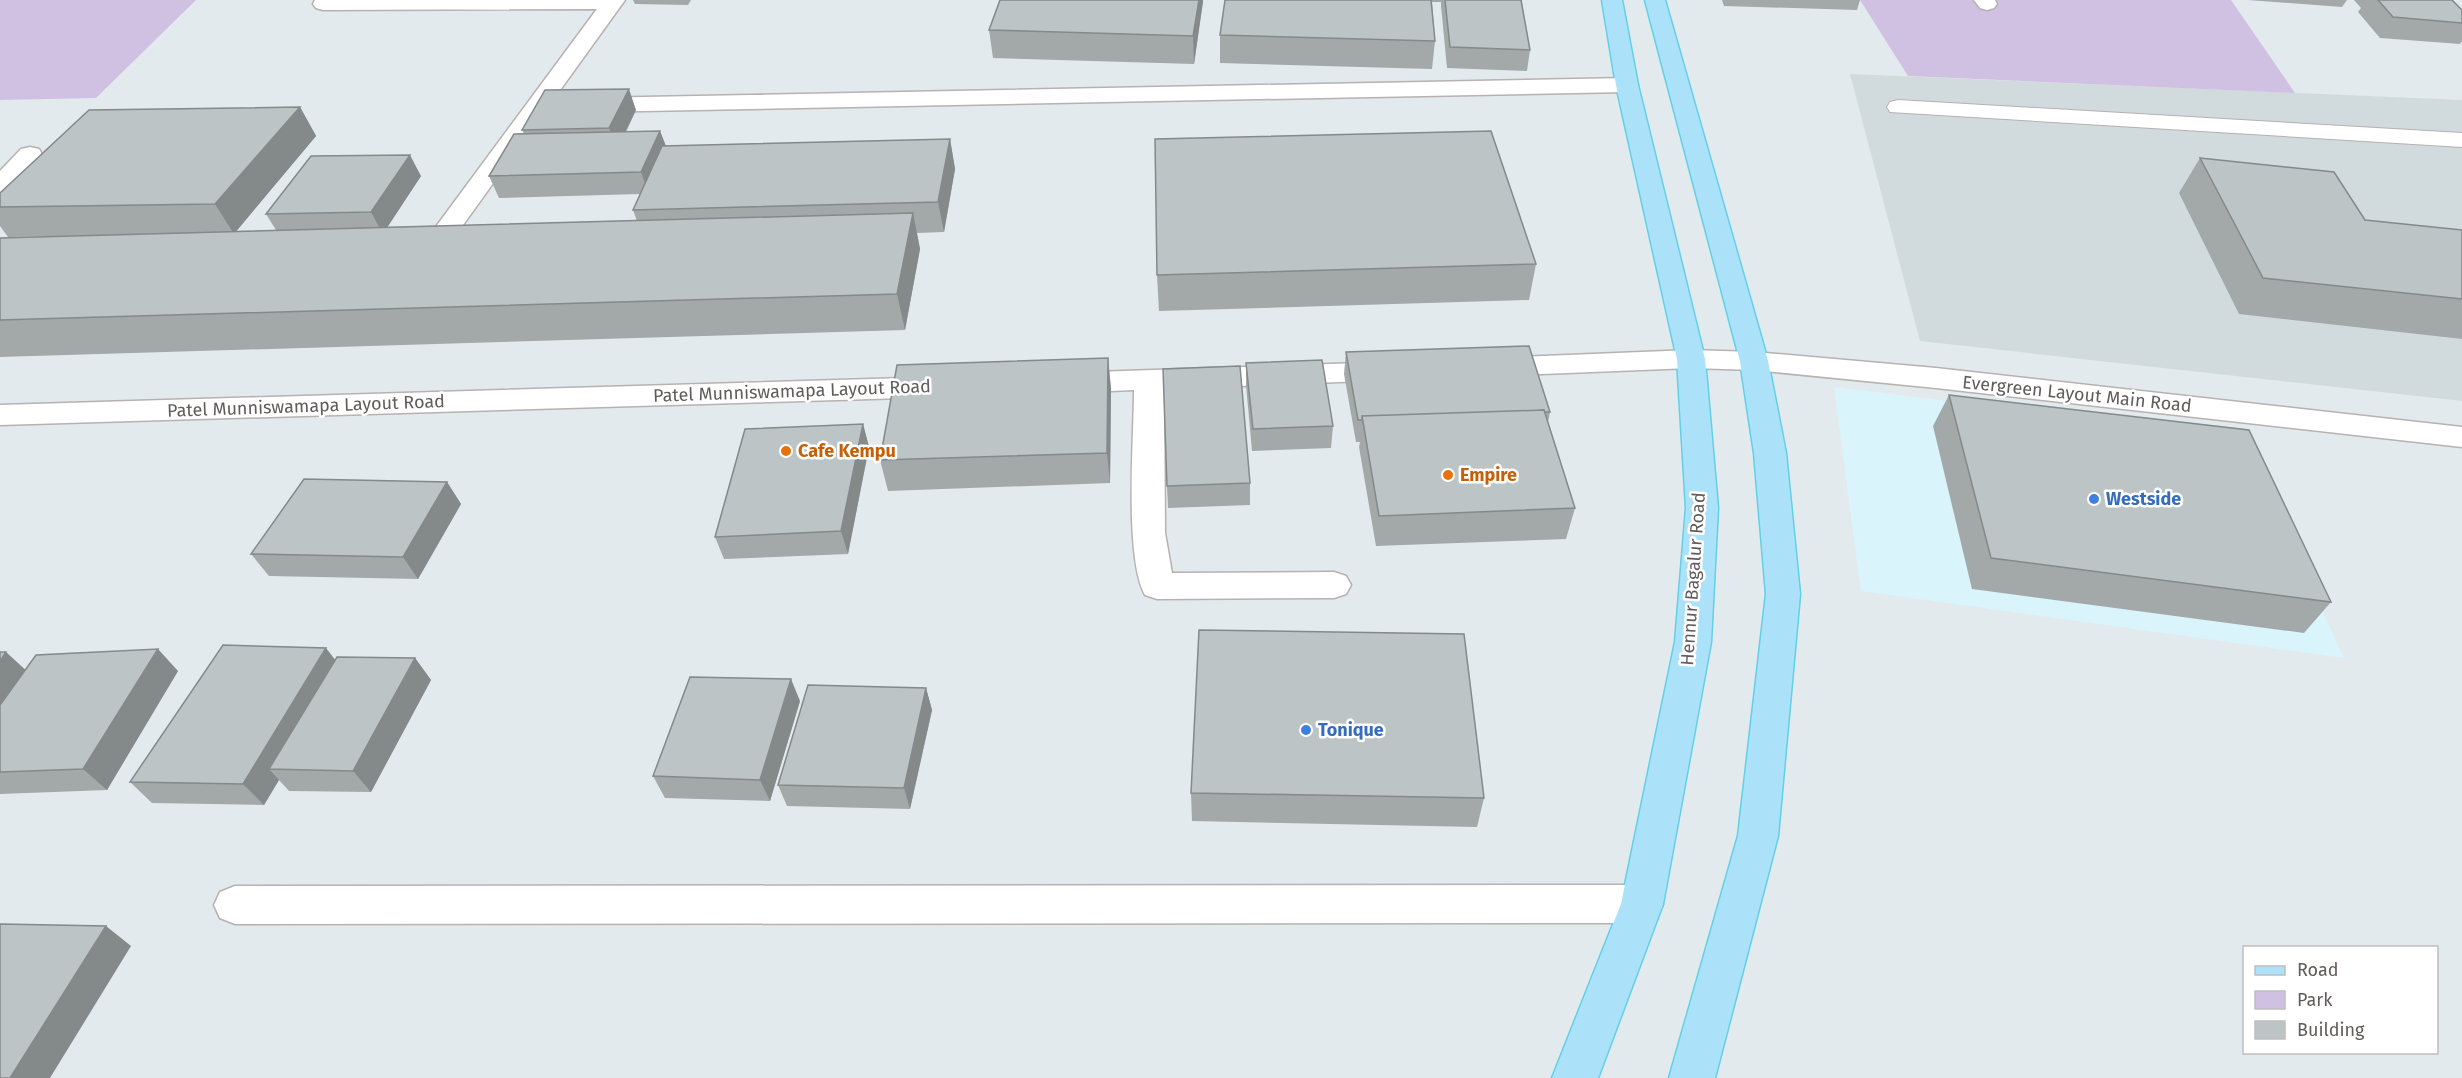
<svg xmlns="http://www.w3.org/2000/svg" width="2462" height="1078" font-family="'Fira Sans',sans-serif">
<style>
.commercial{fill:#d9f4fb}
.education{fill:#d1dadc}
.green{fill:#d0c1e3}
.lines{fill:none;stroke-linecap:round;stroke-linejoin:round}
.service-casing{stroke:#b7b1b0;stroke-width:2}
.minor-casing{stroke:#b7b1b0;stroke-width:3}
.primary-casing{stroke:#62d0e7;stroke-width:3}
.service{fill:#fff;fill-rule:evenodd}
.minor{fill:#fff;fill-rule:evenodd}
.primary{fill:#ace2f9;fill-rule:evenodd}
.wall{fill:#a3a9a9}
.shaded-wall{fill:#84898a}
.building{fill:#bdc4c5;stroke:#84898a;stroke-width:1.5}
.food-dot{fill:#e8710a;stroke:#fff;stroke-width:2}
.shop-dot{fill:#3f7fe0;stroke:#fff;stroke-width:2}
.labels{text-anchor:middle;stroke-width:5;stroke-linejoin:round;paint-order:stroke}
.street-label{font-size:18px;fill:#625b5b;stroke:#fff}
.food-label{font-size:18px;font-weight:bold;fill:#c56008;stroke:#fff;text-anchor:start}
.shop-label{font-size:18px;font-weight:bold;fill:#366cbe;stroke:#fff;text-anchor:start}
</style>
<rect width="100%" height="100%" fill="#e3eaed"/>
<path class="commercial" d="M1834 387 2241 437 2344 658 1861 591Z"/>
<path class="education" d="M1850 74 2462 100V401L1920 341Z"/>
<path class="green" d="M0 0H196L96 98 0 100Z
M1860 0H2231L2295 93 1908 76Z"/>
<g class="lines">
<defs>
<path id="service" d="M1898 100 2462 133V147L1890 112 1887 107 1890 102Z"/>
<path id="minor" d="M315 0H625L440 257 431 259 422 257 418 251 597 9 323 10 316 8 313 4Z
M1974 0H1995L1997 4 1994 8 1987 10 1980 8Z
M1627 78 1635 80 1638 85 1635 90 1627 92 590 112 582 110 578 105 582 100 590 98Z
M30 147 39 149 42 154 9 190 0 192V171L21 149Z
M1691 350 1754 352 1936 368 2462 427V447L1936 388 1754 370 1691 368 1490 376 1480 374 1475 367 1480 360 1490 358Z
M1390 362 1400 364 1405 371 1400 378 1390 380 1164 389 1165 533 1172 573 1334 572 1346 576 1351 585 1346 594 1334 598 1157 599 1145 595C1124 557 1134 438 1134 390L1064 393 1054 390 1049 383 1054 376 1064 373Z
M938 377 948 380 953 387 948 394 938 397 0 425V405Z
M1642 885 1657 891 1663 904 1657 917 1642 923 235 924 220 918 214 905 220 892 235 886Z"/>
<path id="primary" d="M1602 0H1622L1638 85 1705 359 1718 508 1711 642 1663 904 1598 1078H1552L1621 904 1675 642 1686 508 1677 359 1616 85Z
M1645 0H1665L1768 361 1786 453 1800 594 1778 836 1715 1078H1669L1738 836 1766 594 1754 453 1740 361Z"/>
</defs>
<use href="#service" class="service-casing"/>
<use href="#minor" class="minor-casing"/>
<use href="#primary" class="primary-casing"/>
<use href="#service" class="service"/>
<use href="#minor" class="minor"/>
<use href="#primary" class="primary"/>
</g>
<path class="wall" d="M633 0H691L688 5 635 4Z
M1000 0H1203L1194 64 993 58 989 30Z
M1225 0H1522V3L1530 50 1527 71 1447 68 1441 6V2H1432L1435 41 1432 69 1220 63V35Z
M1722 0H1860L1857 10 1724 6Z
M2248 0H2347L2342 7Z
M2354 0H2452L2462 10V41L2460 44 2380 38 2358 12 2361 8Z
M300 107 316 136 236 231 276 230 266 214 421 176 387 227 637 221 633 210 640 194 499 198 489 176 524 134 522 130 636 110 626 132 660 131 666 146 950 139 955 169 944 232 917 233 920 249 905 330 0 357V238L56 236 8 237 0 226V193Z
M2200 158 2365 220 2462 230V339L2239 314 2179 193Z
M1536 264 1529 300 1159 311 1157 275Z
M1346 352 1550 412 1548 422 1575 508 1566 539 1376 546 1359 447 1360 442H1356L1344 374Z
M1108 358 1111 389 1110 483 888 491 880 460Z
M1246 363 1333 426 1331 448 1252 451 1246 385Z
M1949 395 2331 602 2304 633 1972 589 1933 426Z
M863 424 869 447 848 554 724 559 715 537Z
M447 482 461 504 418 579 269 576 251 554Z
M1250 483V505L1168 508 1167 486Z
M0 652 25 670 178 671 107 790 0 794Z
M415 658 431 680 371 792 289 791 279 780 264 805 152 803 130 782 335 659Z
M926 688 932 710 910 809 787 806 778 785Z
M800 701 770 801 665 798 653 776Z
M1191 793 1484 798 1477 827 1192 821Z"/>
<path class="shaded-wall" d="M1199 0H1203V2L1194 64 1193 36Z
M629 89 636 110 617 149 609 128Z
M300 107 316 136 234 234 215 204Z
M660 131 668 152 649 194 641 172Z
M950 139 955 169 944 232 938 202Z
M410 155 421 176 383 234 371 212Z
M913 213 920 249 905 330 897 294Z
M1108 358 1111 389 1110 483 1107 453Z
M863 424 869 447 848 554 841 531Z
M447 482 461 504 418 579 403 557Z
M326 648 343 670 269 769 279 780 264 805 243 784Z
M158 649 178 671 107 790 83 769Z
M6 652 30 674 0 717V661Z
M415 658 431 680 371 792 353 771Z
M791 679 800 701 770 801 760 780Z
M926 688 932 710 910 809 904 788Z
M106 926 131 946 50 1078H10Z"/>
<path class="building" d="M1000 0H1199L1193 36 989 30Z
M1225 0H1431L1435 41 1220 35Z
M1445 0H1521L1530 50 1450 47Z
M2378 0H2452L2462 10V23L2393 17Z
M629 89 609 128 522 130 545 90Z
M300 107 215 204 0 207V193L89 110Z
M660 131 641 172 489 176 514 134Z
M1491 131 1536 264 1157 275 1155 139Z
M950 139 938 202 633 210 662 146Z
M410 155 371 212 266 214 311 156Z
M2200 158 2334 172 2365 220 2462 230V299L2263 278Z
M913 213 897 294 0 320V238Z
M1529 346 1550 412H1545L1544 410 1362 416V420H1358L1346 352Z
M1108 358 1107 453 880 460 897 365Z
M1322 360 1333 426 1253 429 1246 363Z
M1240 366 1250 483 1167 486 1163 369Z
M1949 395 2249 430 2331 602 1991 558Z
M1544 410 1575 508 1379 516 1362 416Z
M863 424 841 531 715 537 745 429Z
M304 479 447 482 403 557 251 554Z
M1199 630 1464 634 1484 798 1191 793Z
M223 645 326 648 243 784 130 782Z
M158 649 83 769 0 772V705L36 655Z
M0 652H6L0 661Z
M337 657 415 658 353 771 269 769Z
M690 677 791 679 760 780 653 776Z
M808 685 926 688 904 788 778 785Z
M0 924 106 926 10 1078H0Z"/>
<g class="food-dot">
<circle cx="786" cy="451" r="6"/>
<circle cx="1448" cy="475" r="6"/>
</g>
<g class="shop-dot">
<circle cx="2094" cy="499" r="6"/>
<circle cx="1306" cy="730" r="6"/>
</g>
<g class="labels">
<g class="street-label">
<text transform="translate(792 391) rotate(-2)" y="6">Patel Munniswamapa Layout Road</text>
<text transform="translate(2077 394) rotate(6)" y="6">Evergreen Layout Main Road</text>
<text transform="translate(306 406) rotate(-2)" y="6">Patel Munniswamapa Layout Road</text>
<text transform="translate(1693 579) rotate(-86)" y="6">Hennur Bagalur Road</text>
</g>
<g class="food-label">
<text x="798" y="457">Cafe Kempu</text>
<text x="1460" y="481">Empire</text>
</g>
<g class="shop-label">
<text x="2106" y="505">Westside</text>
<text x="1318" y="736">Tonique</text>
</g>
</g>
<rect x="2243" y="946" width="195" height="108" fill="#ffffff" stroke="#c0bdbd" stroke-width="1.5"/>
<rect x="2255" y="966" width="30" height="9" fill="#ace2f9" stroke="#c0bdbd" stroke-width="1.5"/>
<text x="2297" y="976" font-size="18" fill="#625b5b">Road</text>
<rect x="2255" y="991" width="30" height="18" fill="#d0c1e3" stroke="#c0bdbd" stroke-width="1.5"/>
<text x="2297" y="1006" font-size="18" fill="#625b5b">Park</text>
<rect x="2255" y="1021" width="30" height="18" fill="#bdc4c5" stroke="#c0bdbd" stroke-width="1.5"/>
<text x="2297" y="1036" font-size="18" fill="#625b5b">Building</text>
</svg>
